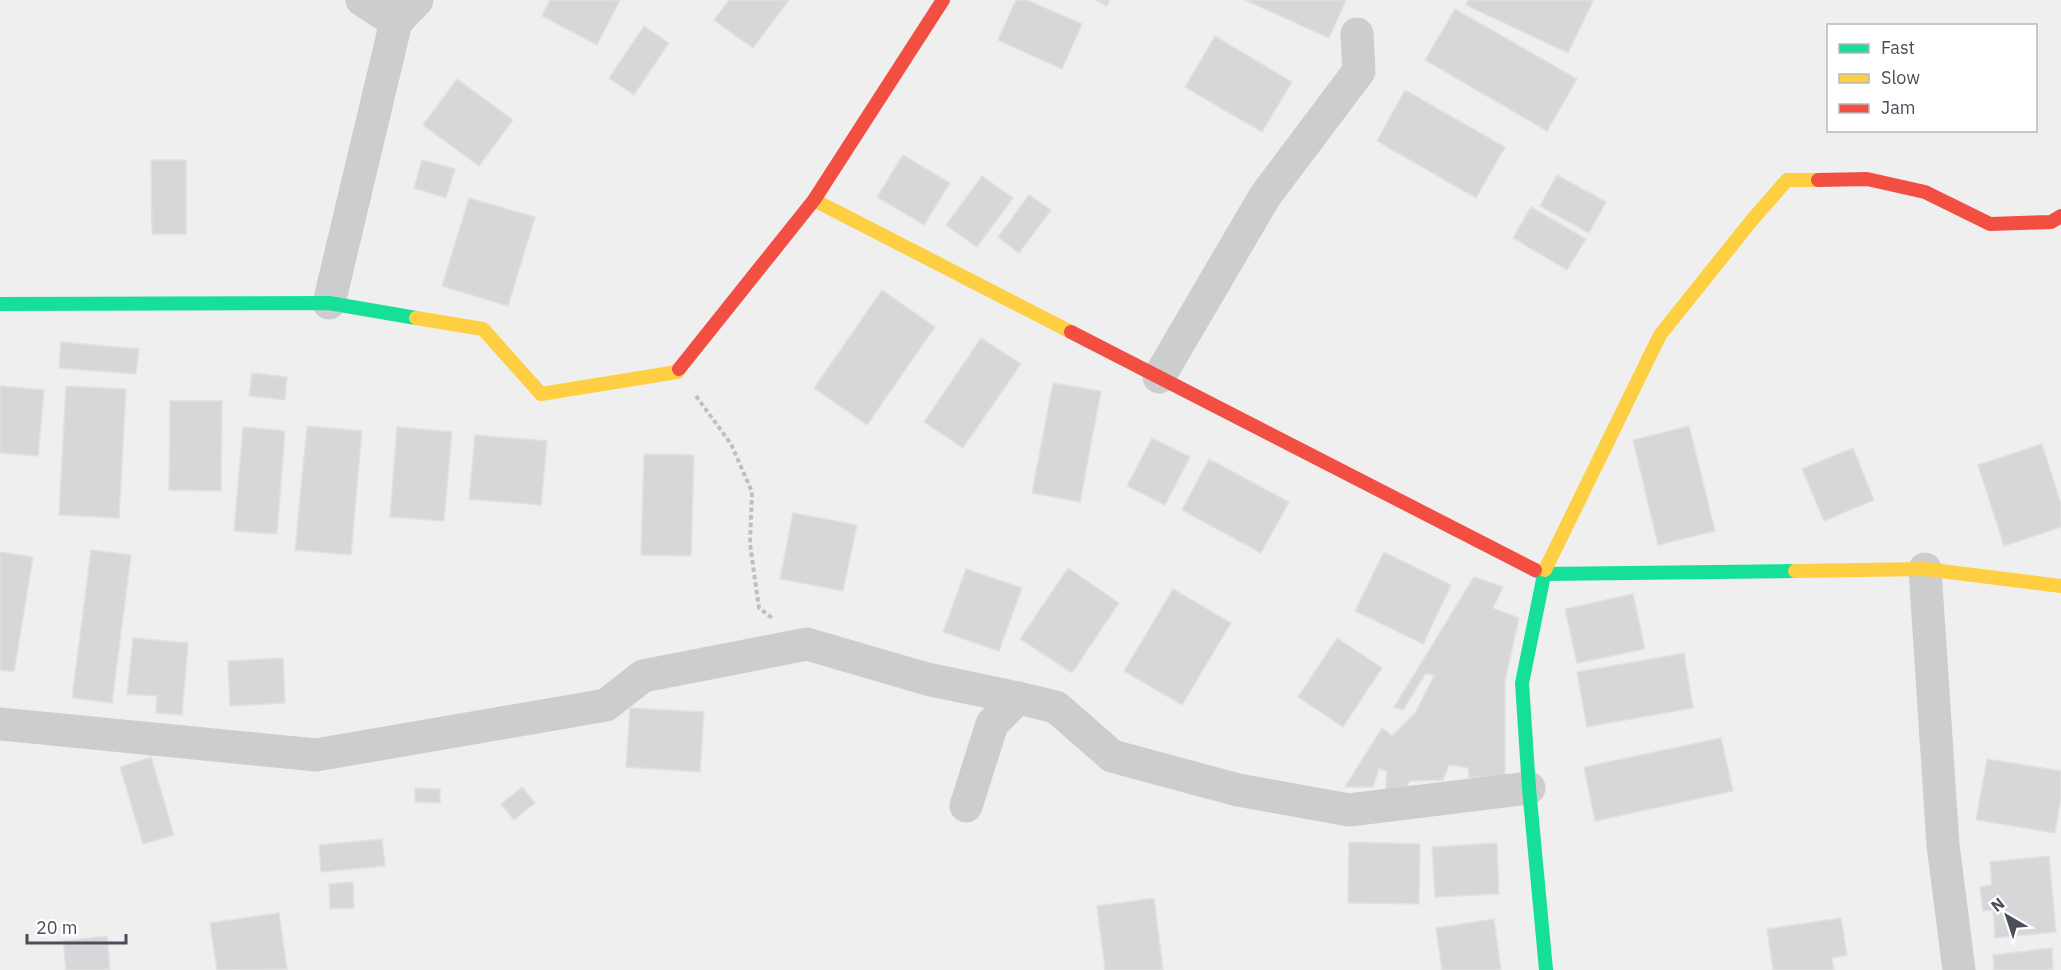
<svg xmlns="http://www.w3.org/2000/svg" width="2061" height="970" font-family="'IBM Plex Sans',sans-serif">
<style>
.building{fill:#d7d7d9;stroke:#e0e1e2;stroke-width:1.5}
.lines{fill:none;stroke-linecap:round;stroke-linejoin:round}
.path{stroke:#b9c2c0;stroke-width:4;stroke-dasharray:4.5 3;stroke-linecap:butt}
.street{stroke:#cbcdcf;stroke-width:33}
.fast{stroke:#16e098;stroke-width:14}
.slow{stroke:#ffcf43;stroke-width:14}
.jam{stroke:#f24e42;stroke-width:14}
</style>
<rect width="100%" height="100%" fill="#efefef"/>
<path class="building" d="M550 0H620L597 45 542 16Z
M729 0H789L753 48 714 20Z
M1016 0H1027L1082 24 1062 69 998 40Z
M1096 0H1110L1107 6Z
M1245 0H1346L1329 38Z
M1468 0H1592L1593 1 1568 53 1466 5Z
M1455 9 1577 79 1547 131 1425 60Z
M644 26 669 43 634 95 609 78Z
M1215 36 1292 82 1262 132 1185 87Z
M457 79 513 120 479 166 423 125Z
M1405 90 1505 147 1476 198 1377 141Z
M903 155 950 183 924 225 877 197Z
M151 160H186V234H152Z
M422 160 455 169 446 198 414 188Z
M1557 175 1606 202 1589 233 1540 206Z
M982 176 1013 198 977 247 946 225Z
M1029 195 1051 210 1019 253 998 237Z
M469 198 535 217 508 306 442 286Z
M1531 207 1586 239 1567 270 1513 238Z
M882 290 935 327 867 425 814 388Z
M981 338 1021 364 963 448 924 422Z
M61 342 139 349 136 374 59 368Z
M252 373 287 377 285 400 249 396Z
M1053 383 1101 391 1080 502 1032 493Z
M0 386 44 390 38 456 0 453Z
M66 386 126 389 119 518 59 515Z
M170 401H222L221 491 169 490Z
M307 426 362 431 351 555 295 550Z
M1689 426 1715 531 1658 545 1633 440Z
M243 427 285 431 277 534 234 531Z
M397 427 452 432 444 521 390 517Z
M475 435 547 441 541 505 469 499Z
M1152 438 1190 457 1165 505 1127 486Z
M2042 444 2061 504V527L2004 546 1978 465Z
M1853 448 1874 500 1824 521 1802 469Z
M644 454 694 455 691 556 641 555Z
M1209 459 1289 502 1261 553 1182 510Z
M793 513 857 525 843 591 780 579Z
M91 550 131 555 112 703 72 698Z
M0 552 33 557 14 672 0 670Z
M1384 552 1451 585 1423 644 1355 611Z
M1068 568 1119 603 1072 673 1020 639Z
M966 569 1022 588 999 651 943 632Z
M1474 577 1503 587 1493 608 1519 618 1505 681V776L1469 778 1468 768 1449 765 1443 780 1410 781 1403 794 1385 793 1387 772 1379 768 1373 787H1345L1382 728 1392 736 1415 713 1434 676 1426 673 1403 710 1394 707Z
M1173 589 1231 623 1182 705 1124 671Z
M1633 594 1645 649 1577 663 1565 609Z
M133 638 188 643 182 715 156 713 157 696 127 694Z
M1337 638 1382 668 1343 727 1298 697Z
M1684 653 1693 708 1587 727 1577 672Z
M283 658 285 703 230 706 228 661Z
M630 708 704 712 700 772 626 767Z
M1721 738 1733 791 1595 821 1584 767Z
M151 757 174 835 143 844 120 767Z
M1987 759 2061 771V797L2055 833 1976 820Z
M522 787 535 803 514 820 501 804Z
M415 788 440 789V803L415 802Z
M382 839 385 866 321 872 319 845Z
M1349 842 1420 844 1419 904 1348 903Z
M1497 843 1499 894 1435 897 1432 847Z
M2049 856 2056 932 1995 938 1993 910 1983 911 1980 887 1992 885 1990 862Z
M353 882 354 908 330 909 329 884Z
M1154 898 1163 970H1105L1097 906Z
M279 913 287 969 217 970 210 923Z
M1841 918 1847 955 1832 958 1834 970H1773L1767 929Z
M1494 919 1501 970H1442L1436 928Z
M107 936 110 970H66L63 941Z
M2052 948 2053 970H1994L1993 955Z"/>
<g class="lines">
<path class="path" d="M696 396 731 444 752 492 750 544 759 608 772 618"/>
<path class="street" d="M362 0 396 22
M329 303 396 22 417 0
M1159 377 1265 196 1359 71 1357 34
M1925 569 1943 845 1959 970
M0 724 316 755 606 705 643 676 807 644 927 679 1018 698
M966 806 992 724 1018 698 1056 707 1112 756 1238 790 1349 810 1529 788"/>
<path class="fast" d="M0 304 329 303 416 318
M1535 570 1543 574 1795 571
M1545 570 1522 683 1529 788 1546 970"/>
<path class="slow" d="M814 200 1071 332
M416 318 483 329 541 394 677 372 679 369
M1545 570 1660 335 1752 220 1787 180H1818
M1795 571 1925 569 2061 586"/>
<path class="jam" d="M1818 180 1867 179 1925 192 1990 224 2051 222 2061 216
M1071 332 1535 570
M679 369 814 200 943 0"/>
</g>
<rect x="1827" y="24" width="210" height="108" fill="#ffffff" stroke="#b6b9bd" stroke-width="1.5"/>
<rect x="1839" y="44" width="30" height="9" fill="#16e098" stroke="#b6b9bd" stroke-width="1.5"/>
<text x="1881" y="54" font-size="18" fill="#484f59">Fast</text>
<rect x="1839" y="74" width="30" height="9" fill="#ffcf43" stroke="#b6b9bd" stroke-width="1.5"/>
<text x="1881" y="84" font-size="18" fill="#484f59">Slow</text>
<rect x="1839" y="104" width="30" height="9" fill="#f24e42" stroke="#b6b9bd" stroke-width="1.5"/>
<text x="1881" y="114" font-size="18" fill="#484f59">Jam</text>
<g transform="translate(2007 916) rotate(321)" stroke="#ffffff" stroke-width="4.5" paint-order="stroke">
<path d="M0-4.5L10 22L0 15L-10 22Z" fill="#484f59"/>
<text y="-9" font-size="16" font-weight="bold" text-anchor="middle" fill="#484f59">N</text>
</g>
<path d="M27 934v9h99v-9" fill="none" stroke="#484f59" stroke-width="3"/>
<text x="36" y="934" font-size="18" fill="#484f59" stroke="#ffffff" stroke-width="4.5" paint-order="stroke">20 m</text>
</svg>
